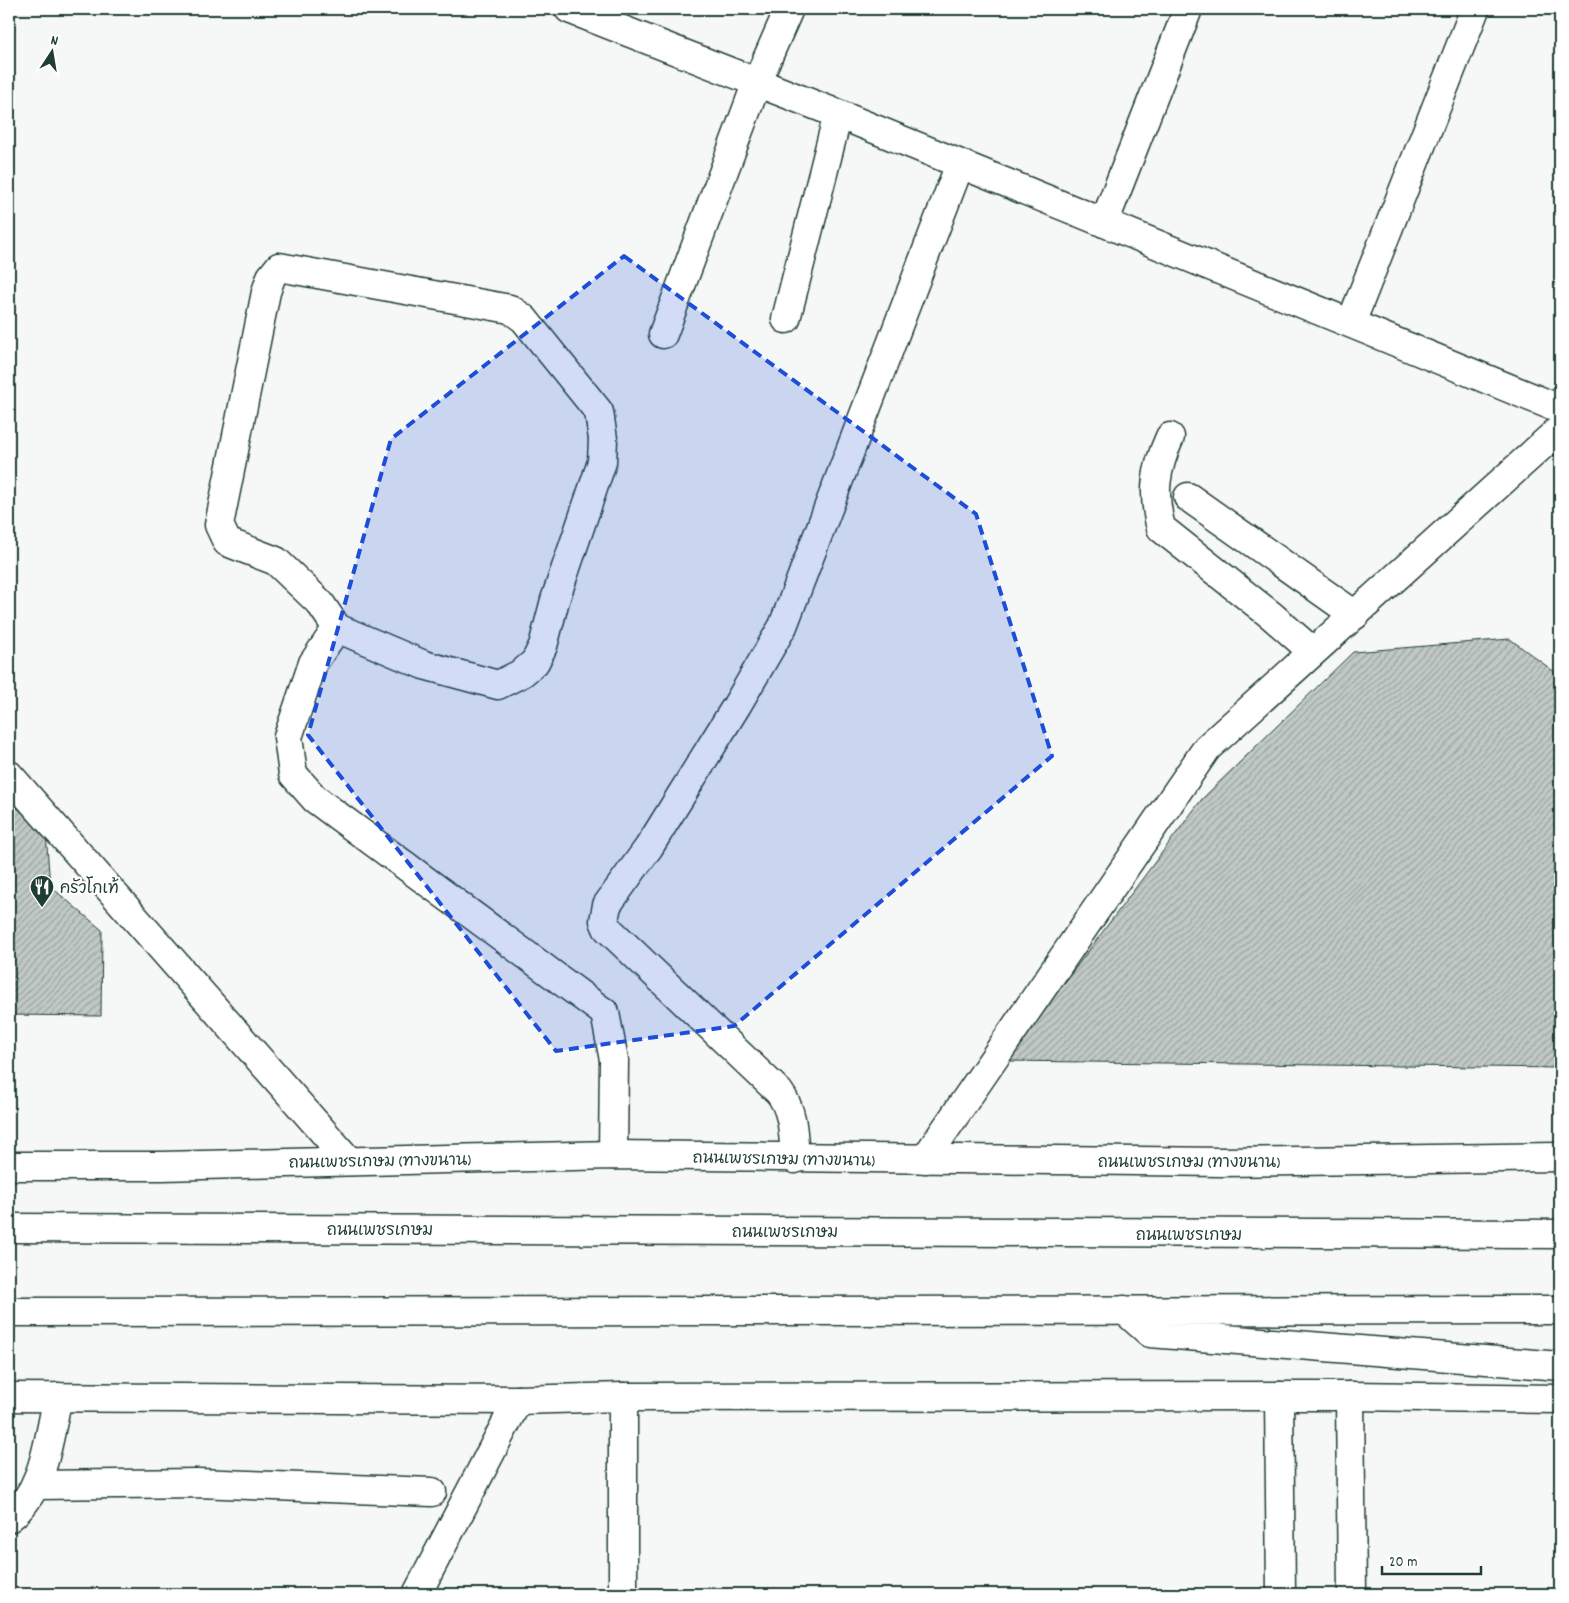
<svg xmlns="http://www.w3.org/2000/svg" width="1569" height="1603" font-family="Dekko,'Playpen Sans Thai',sans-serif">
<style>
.building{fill:url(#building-hatch);stroke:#1f3d34}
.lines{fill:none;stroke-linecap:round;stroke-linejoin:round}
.minor-casing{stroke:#1f3d34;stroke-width:31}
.major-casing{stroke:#1f3d34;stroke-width:31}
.highway-casing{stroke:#1f3d34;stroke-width:31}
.minor{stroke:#fff;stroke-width:28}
.major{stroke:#fff;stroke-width:28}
.highway{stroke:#fff;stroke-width:28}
.marked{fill:#1d4ed8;fill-opacity:0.2;stroke:#1d4ed8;stroke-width:4;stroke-dasharray:10 6;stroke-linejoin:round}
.labels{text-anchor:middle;stroke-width:4;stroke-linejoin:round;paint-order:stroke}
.poi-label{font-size:16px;fill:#1f3d34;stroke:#fff;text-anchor:start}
.street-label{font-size:16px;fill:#1f3d34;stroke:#fff}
</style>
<defs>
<pattern id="building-hatch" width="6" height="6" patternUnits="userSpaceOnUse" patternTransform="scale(1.25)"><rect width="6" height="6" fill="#c0c9c6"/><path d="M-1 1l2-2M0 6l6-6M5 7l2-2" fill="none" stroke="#9ba4a2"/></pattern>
</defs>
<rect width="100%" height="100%" fill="#f6f7f7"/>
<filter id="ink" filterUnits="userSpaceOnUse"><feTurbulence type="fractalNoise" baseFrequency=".02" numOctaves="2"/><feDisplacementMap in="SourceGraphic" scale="10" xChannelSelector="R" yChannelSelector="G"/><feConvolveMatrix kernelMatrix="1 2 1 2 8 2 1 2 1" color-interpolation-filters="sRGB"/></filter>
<g filter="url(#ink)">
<path class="building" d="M1510 639 1560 676V1068L1006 1061 1202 799 1353 652Z
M9 801 46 833 50 886 102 930 101 1016 9 1015Z"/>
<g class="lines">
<defs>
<path id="minor" d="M569 9 838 114 1560 409
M1104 223 1188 9
M279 267 510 309 524 319 599 412 603 439 602 462 555 600 543 646 535 662 522 673 498 685 424 665 337 628 320 603 276 561 227 542 219 525 266 292 271 277Z
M786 319 838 114
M1351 323 1475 9
M663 334 757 82 789 9
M1170 437C1155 470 1152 493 1161 528L1272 616 1313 652
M1188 497 1355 615
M337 628 313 663 288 737 293 774 315 799 605 1013 614 1060 613 1155
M9 775 349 1161
M795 1159C793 1134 794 1112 779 1092L607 928 604 921 607 905 649 847 737 705 783 626 960 164
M925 1159 1207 748 1560 429
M1279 1396 1281 1594
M1350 1396 1352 1594
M623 1397V1594
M37 1485 198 1483 432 1492
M9 1518C45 1491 48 1439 58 1397
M417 1594 518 1400"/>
<path id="major" d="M9 1166H162L613 1155 1223 1162 1560 1157
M9 1397 518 1400 623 1397 1350 1396 1560 1399"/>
<path id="highway" d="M9 1228 1560 1234
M1124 1310 1150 1333 1560 1366
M9 1312 1560 1310"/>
</defs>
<use href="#minor" class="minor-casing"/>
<use href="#major" class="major-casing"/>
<use href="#highway" class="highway-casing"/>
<use href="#minor" class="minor"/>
<use href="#major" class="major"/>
<use href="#highway" class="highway"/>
</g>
</g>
<path class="marked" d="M624 256 976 514 1052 756 734 1026 556 1051 308 735 391 439Z"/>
<defs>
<symbol id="restaurant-pin" viewBox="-11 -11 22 30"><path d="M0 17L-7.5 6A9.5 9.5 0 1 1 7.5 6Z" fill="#1f3d34" stroke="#fff"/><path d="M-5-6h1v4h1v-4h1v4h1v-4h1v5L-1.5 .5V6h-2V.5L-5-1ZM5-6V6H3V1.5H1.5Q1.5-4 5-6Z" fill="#fff"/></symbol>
</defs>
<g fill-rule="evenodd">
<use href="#restaurant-pin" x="28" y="873" width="28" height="38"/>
</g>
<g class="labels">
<g class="poi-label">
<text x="60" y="893">ครัวโกเท้</text>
</g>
<g class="street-label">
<text transform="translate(784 1158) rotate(1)" y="6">ถนนเพชรเกษม (ทางขนาน)</text>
<text transform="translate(380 1160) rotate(-1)" y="6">ถนนเพชรเกษม (ทางขนาน)</text>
<text x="1189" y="1167">ถนนเพชรเกษม (ทางขนาน)</text>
<text x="380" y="1235">ถนนเพชรเกษม</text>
<text x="785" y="1237">ถนนเพชรเกษม</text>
<text x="1189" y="1240">ถนนเพชรเกษม</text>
</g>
</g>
<rect width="1569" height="1603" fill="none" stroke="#fff" stroke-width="30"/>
<rect x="15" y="15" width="1539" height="1573" fill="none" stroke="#1f3d34" stroke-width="2" filter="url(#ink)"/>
<g transform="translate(52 52) rotate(12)" stroke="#ffffff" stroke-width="4" paint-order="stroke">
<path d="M0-4L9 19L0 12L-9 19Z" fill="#1f3d34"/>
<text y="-8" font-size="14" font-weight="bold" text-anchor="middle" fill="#1f3d34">N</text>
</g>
<path d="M1382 1566v8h99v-8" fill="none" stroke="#1f3d34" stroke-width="2.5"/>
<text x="1389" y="1566" font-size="15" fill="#1f3d34" stroke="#ffffff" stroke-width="4" paint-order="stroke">20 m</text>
</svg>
